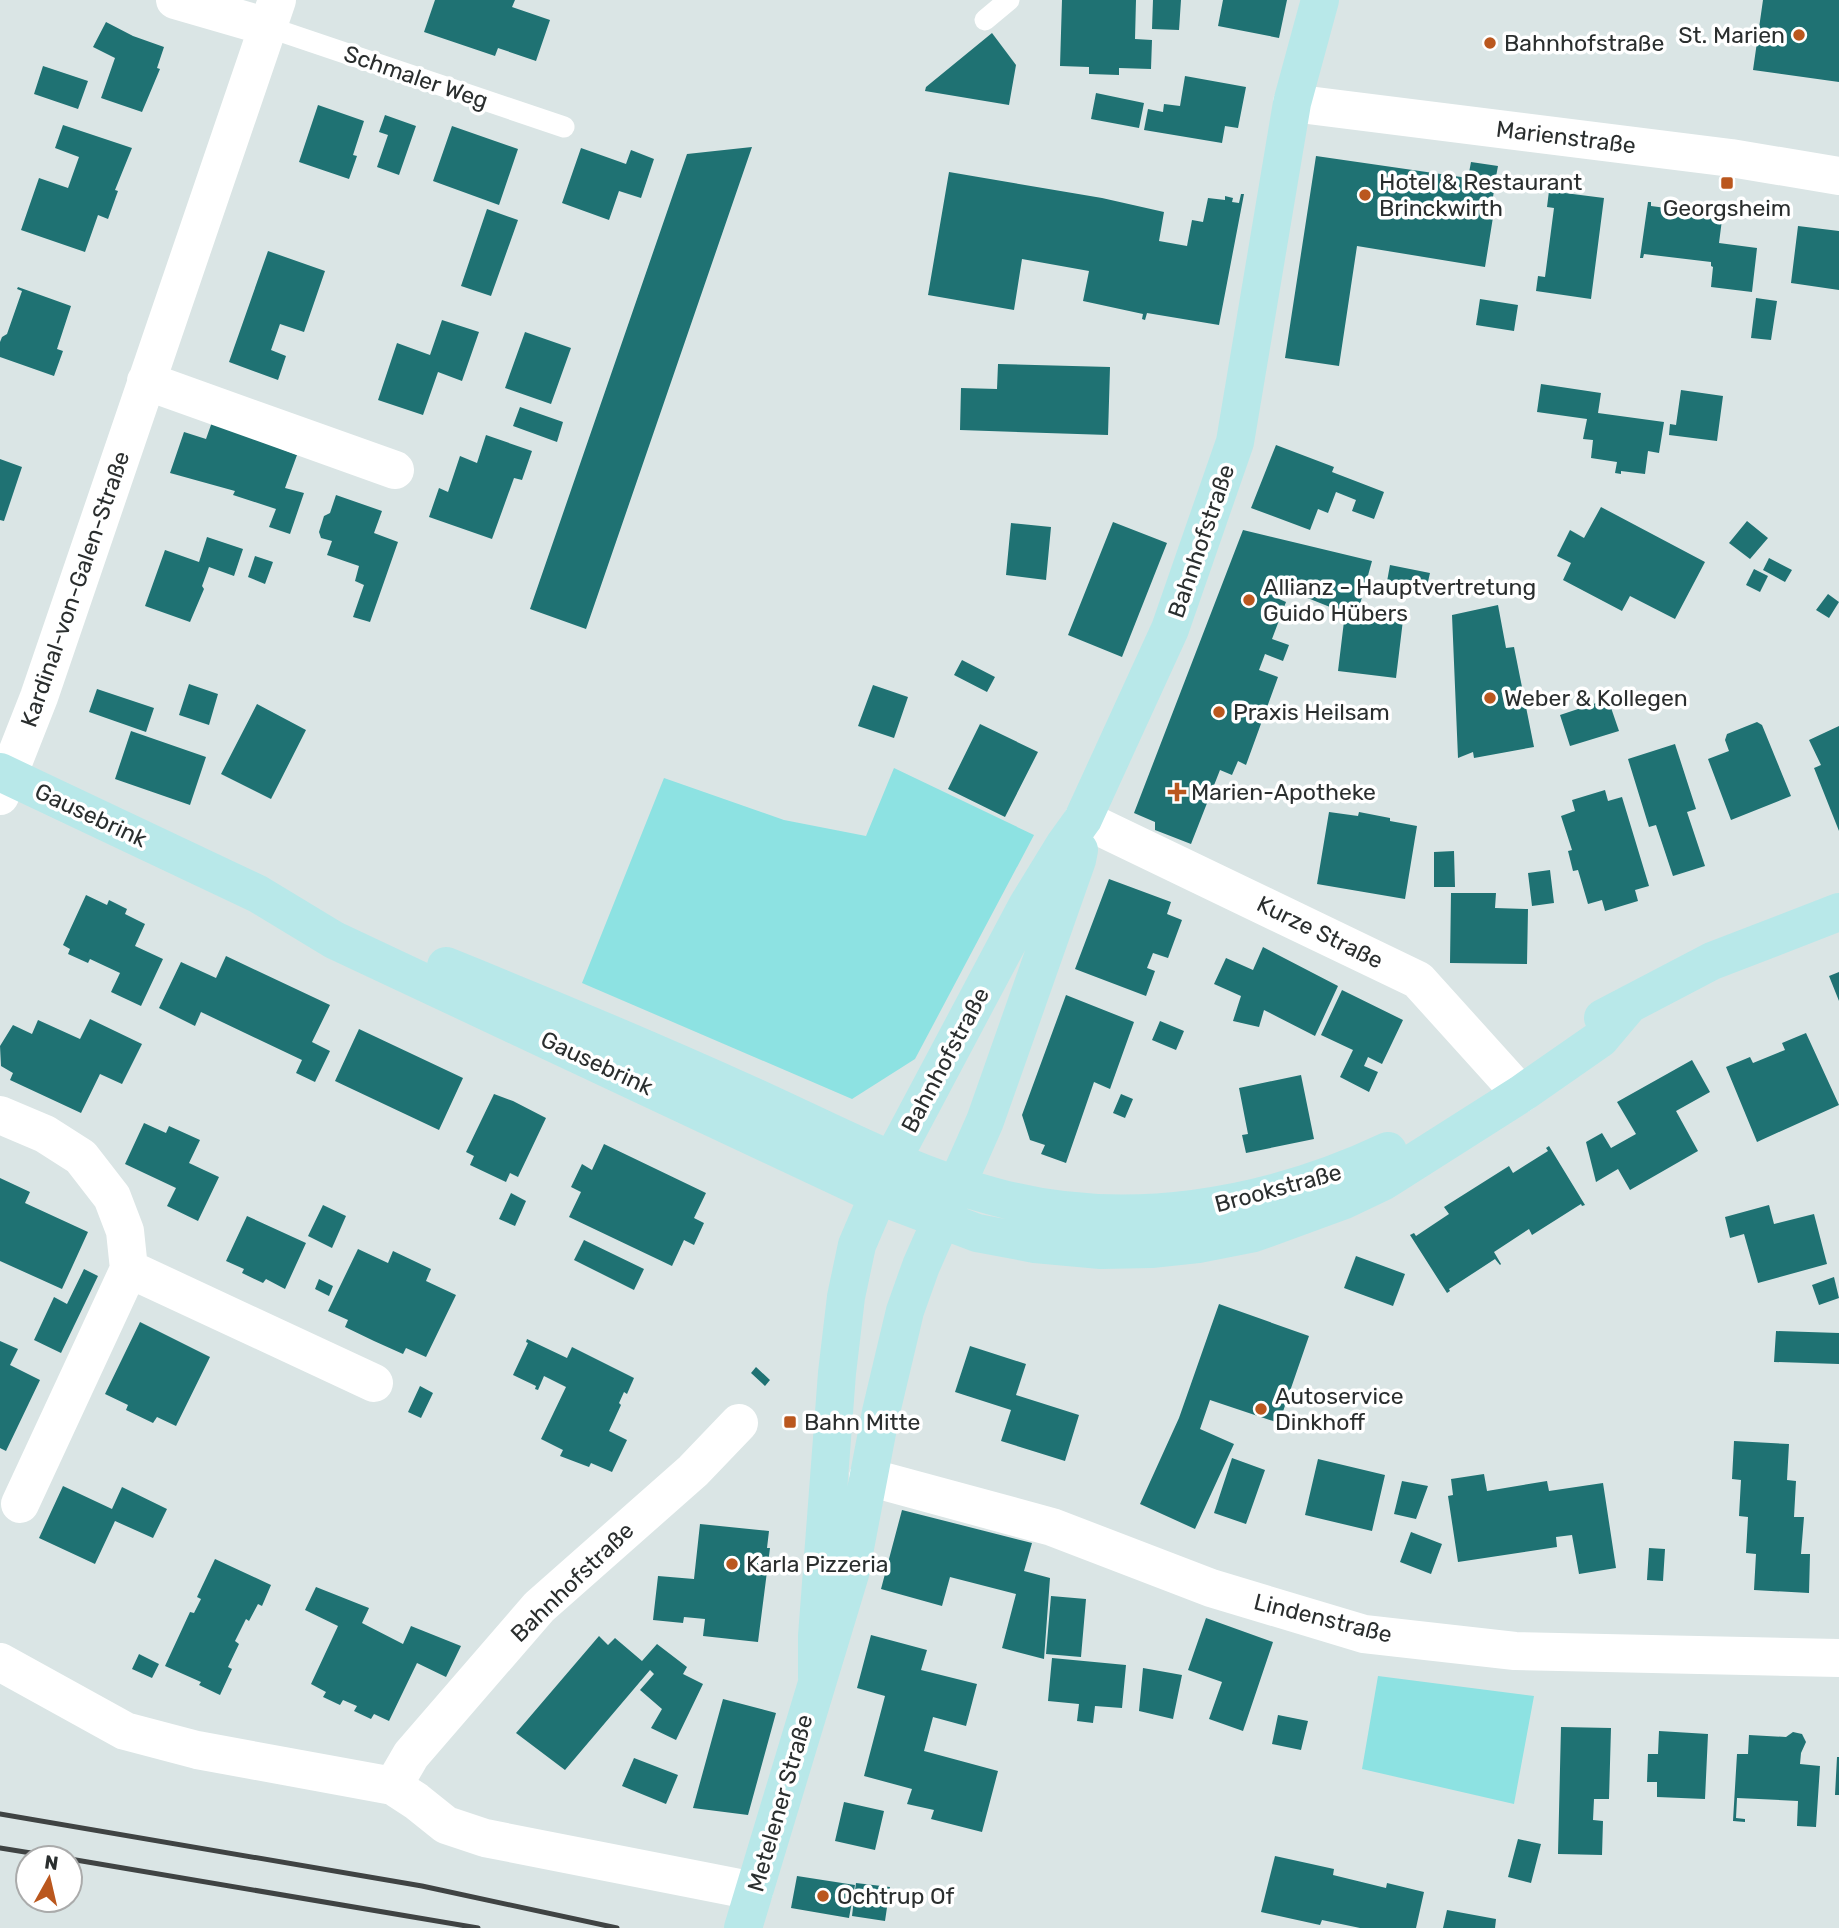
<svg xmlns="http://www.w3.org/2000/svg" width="1839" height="1928" font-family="Rubik,sans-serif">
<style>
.green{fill:#8de2e2}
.building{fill:#1f7273}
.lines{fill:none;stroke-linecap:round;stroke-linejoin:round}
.lane{stroke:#fff;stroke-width:21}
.street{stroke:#fff;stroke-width:38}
.secondary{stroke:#b8e8e9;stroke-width:38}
.rail{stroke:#3f4343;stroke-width:5}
.poi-dot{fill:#ba571e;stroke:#fff;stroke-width:2.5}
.labels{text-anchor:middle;stroke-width:7;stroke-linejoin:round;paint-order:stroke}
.poi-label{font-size:23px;fill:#2a2e2e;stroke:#fff;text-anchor:start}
.street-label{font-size:23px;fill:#2a2e2e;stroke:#fff}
</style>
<rect width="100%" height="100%" fill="#dae5e5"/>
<path class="green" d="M894 768 1034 835 915 1059 852 1099 582 983 664 778 784 820 866 836Z
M1378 1676 1534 1696 1514 1804 1362 1769Z"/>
<path class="building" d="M435 0H515L512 7 550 20 536 61 498 48 495 56 424 32Z
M1062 0H1136L1135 39 1152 40 1151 69 1119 68V75L1089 74V67L1060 66Z
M1153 0H1181L1179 30 1152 29Z
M1223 0H1287L1279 38 1218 26Z
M1763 0H1839V82L1753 70Z
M106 22 133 36 164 47 157 68 160 69 142 112 101 98 115 58 93 47Z
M992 33 1016 65 1009 105 925 91 926 87Z
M43 66 88 81 78 109 34 94Z
M1185 76 1246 87 1238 128 1225 126 1222 143 1144 130 1148 109 1163 112 1164 104 1180 106Z
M1096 93 1144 103 1139 128 1091 119Z
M318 105 364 121 353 155 357 156 349 179 299 162Z
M385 115 416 126 399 175 377 167 388 135 379 132Z
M63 125 132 148 115 190 118 191 108 219 98 215 85 252 21 230 39 178 68 188 79 157 55 148Z
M452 126 518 149 499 205 433 181Z
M752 147 586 629 530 609 687 154Z
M581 148 626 164 631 150 654 159 641 198 619 191 609 220 562 203Z
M1316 156 1468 178 1471 162 1498 166 1495 182 1498 185 1495 184 1491 210 1494 211 1485 267 1357 246 1339 366 1285 358Z
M949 172 1102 198 1164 212 1159 241 1187 246 1192 220 1203 222 1208 198 1225 200V196L1233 198 1232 202 1239 203 1241 194H1244L1219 325 1147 313 1145 320 1142 319 1143 314 1083 301 1089 271 1022 259 1014 310 928 295Z
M1549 191 1604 198 1591 299 1536 291 1538 276 1545 277 1554 208 1547 207Z
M1648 202H1651V206L1719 215 1720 211 1723 212 1719 243 1757 248 1752 292 1711 287 1713 267 1711 266V262L1644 254 1643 258H1640Z
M487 209 518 220 491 296 461 286Z
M1798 226 1839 231V290L1791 283Z
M268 251 325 271 304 332 280 324 271 350 286 356 278 380 229 362Z
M18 287 71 306 57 349 63 351 54 376 0 357V342L2 337 7 334 22 291 17 289Z
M1756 298 1777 301 1771 340 1751 338Z
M1480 299 1518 305 1514 331 1476 325Z
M442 320 479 332 462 381 438 372 423 415 378 400 397 343 430 355Z
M525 332 571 348 551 404 505 388Z
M998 364 1110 367 1108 435 960 430 961 388 997 389Z
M1541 384 1601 393 1598 413 1664 422 1659 453 1648 451 1645 474 1621 471V474L1615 473 1617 462 1591 458 1593 440 1583 439 1587 419 1537 412Z
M1681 390 1723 396 1717 441 1669 435 1670 424 1676 425Z
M520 407 563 422 557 442 513 426Z
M212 422 297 455 285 488 304 493 290 534 269 527 276 509 233 495 235 491 170 473 184 432 206 439Z
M486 435 532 451 522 480 514 478 492 539 429 517 439 488 448 492 460 456 477 463Z
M1276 445 1334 467 1332 472 1384 492 1374 519 1352 511 1356 500 1336 492 1328 513 1318 509 1310 530 1251 508Z
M0 459 22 467 4 521 0 520Z
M336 495 382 511 374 533 398 542 370 622 353 617 364 585 355 581 359 566 327 555 332 541 321 538 319 532 324 516 330 513Z
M1601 507 1705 562 1675 619 1630 596 1622 611 1563 580 1571 563 1557 556 1570 530 1584 538Z
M1747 521 1768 538 1750 559 1729 543Z
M1113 522 1167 543 1122 657 1068 635Z
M1011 523 1051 527 1046 580 1006 575Z
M1243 530 1372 561 1357 615 1403 620 1396 678 1338 671 1345 613 1280 587 1277 598 1286 602 1272 639 1289 645 1283 661 1265 654 1259 670 1278 677 1246 765 1238 761 1232 775 1220 770 1191 844 1155 830V822L1134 813Z
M207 537 243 549 234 576 209 567 202 586 204 589 190 622 145 606 165 550 199 562Z
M255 556 273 562 265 584 248 577Z
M1769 558 1792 570 1785 582 1763 570Z
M1390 565 1430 573 1425 595 1386 587Z
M1754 569 1768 576 1760 592 1746 585Z
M1828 594 1839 602 1829 618 1816 610Z
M1498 605 1506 648 1514 647 1534 747 1474 758 1473 752 1458 758 1452 615Z
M962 660 995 677 987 692 954 675Z
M189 684 218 694 209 725 179 715Z
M873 685 908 697 894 738 858 726Z
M97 689 154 708 146 732 89 712Z
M1608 699 1619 731 1570 746 1560 715Z
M257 704 306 730 271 799 221 774Z
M1757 722 1762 725 1791 796 1731 820 1708 759 1729 751 1725 740 1727 734Z
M980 724 1038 752 1005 817 948 789Z
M1839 726V831L1814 768 1821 765 1809 740Z
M131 731 206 757 190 805 115 779Z
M1675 744 1696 809 1687 812 1705 866 1673 876 1656 825 1649 827 1628 759Z
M1605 790 1608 801 1622 797 1649 886 1635 890 1638 901 1605 911 1602 900 1588 904 1578 870 1573 871 1568 851 1572 850 1561 816 1575 811 1572 800Z
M1329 812 1358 816 1359 812 1390 818V821L1417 826 1405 899 1317 884Z
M1454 851 1455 887H1434V852Z
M1550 870 1554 903 1532 906 1528 873Z
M1109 879 1171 902 1167 914 1182 920 1168 958 1153 953 1147 968 1155 971 1146 996 1075 969Z
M1451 893H1496L1495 908 1528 909 1527 964 1450 963Z
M86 895 107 905 109 900 127 909 125 914 145 924 135 946 163 959 141 1006 111 992 120 973 90 959 88 963 68 954 70 949 63 945Z
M1263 947 1338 986 1315 1036 1264 1010 1259 1027 1233 1021 1241 996 1214 984 1226 958 1253 970Z
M226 956 330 1005 312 1042 330 1051 315 1082 296 1073 302 1060 201 1012 195 1026 159 1008 181 962 216 978Z
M1839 972V1001L1829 976Z
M1342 990 1403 1020 1382 1064 1368 1057 1364 1066 1378 1072 1369 1092 1340 1077 1353 1050 1321 1035Z
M1066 995 1134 1022 1110 1089 1094 1082 1066 1163 1041 1154 1045 1145 1030 1140 1022 1115Z
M90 1019 142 1044 122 1084 100 1074 81 1113 10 1080 13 1073 1 1066 0 1046 13 1025 32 1034 38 1020 80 1039Z
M1160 1021 1184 1031 1176 1050 1152 1040Z
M359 1029 463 1078 439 1130 335 1081Z
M1806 1033 1839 1105 1757 1142 1726 1067 1750 1057 1753 1063 1785 1050 1782 1043Z
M1692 1060 1710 1092 1676 1111 1698 1151 1630 1190 1618 1169 1596 1182 1586 1142 1602 1133 1611 1148 1636 1134 1617 1102Z
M1301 1075 1314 1139 1246 1153 1242 1135 1248 1134 1239 1088Z
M494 1094 513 1101 546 1118 518 1177 510 1173 506 1182 470 1165 474 1156 466 1152Z
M1121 1094 1133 1099 1125 1118 1113 1113Z
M144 1123 166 1133 169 1126 200 1140 189 1163 219 1177 198 1221 167 1206 176 1188 125 1164Z
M604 1144 706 1193 694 1218 704 1223 694 1245 684 1240 672 1266 569 1217 581 1192 571 1187 582 1164 592 1170Z
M1549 1146 1585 1205 1582 1206 1581 1204 1532 1235 1529 1229 1494 1252 1501 1264 1500 1265 1495 1259 1449 1289 1450 1291 1447 1293 1410 1235 1414 1233 1416 1236 1449 1214 1444 1207 1509 1166 1513 1173 1548 1151 1546 1148Z
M0 1178 30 1192 25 1203 88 1232 62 1289 0 1261Z
M511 1193 526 1201 515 1226 499 1219Z
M323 1205 346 1216 332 1248 308 1236Z
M1769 1205 1774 1224 1814 1214 1827 1264 1758 1283 1744 1234 1730 1238 1725 1217Z
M247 1216 306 1243 285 1289 266 1279 263 1283 242 1273 244 1269 226 1261Z
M584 1240 644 1269 634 1290 574 1260Z
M358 1249 388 1263 393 1251 431 1269 426 1281 456 1295 426 1357 406 1348 403 1354 374 1341 345 1327 348 1320 328 1311Z
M1356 1256 1405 1274 1393 1306 1344 1288Z
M84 1269 98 1276 61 1353 34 1340 54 1297 67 1304Z
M1834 1277 1839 1298 1819 1305 1812 1285Z
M319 1279 333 1286 329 1296 315 1289Z
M1219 1304 1309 1336 1279 1423 1210 1400 1200 1429 1234 1444 1195 1529 1140 1504 1179 1418Z
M140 1322 210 1357 176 1426 157 1417 153 1423 126 1410 128 1405 105 1394Z
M1776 1331 1839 1333V1364L1774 1362Z
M527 1339 567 1358 572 1347 634 1378 627 1394 624 1392 619 1403 621 1405 609 1431 627 1440 612 1472 591 1463 589 1467 560 1456 563 1450 541 1439 566 1387 544 1376 538 1390 535 1389 536 1386 513 1375 528 1343 526 1342Z
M0 1341 18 1349 10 1365 40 1380 6 1451 0 1448Z
M970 1346 1026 1364 1016 1395 1079 1415 1065 1461 1001 1441 1011 1410 955 1392Z
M756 1367 770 1380 765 1386 751 1373Z
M420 1386 433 1393 421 1418 408 1412Z
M1734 1441 1789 1444 1787 1480 1796 1481 1794 1517H1804L1801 1554H1810L1809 1593 1754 1590 1756 1554 1746 1553 1748 1517 1739 1516 1741 1480 1732 1479Z
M1232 1458 1265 1470 1246 1524 1214 1513Z
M1318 1459 1385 1475 1372 1531 1305 1515Z
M1484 1474 1487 1491 1547 1481 1549 1491 1603 1483 1616 1568 1579 1574 1572 1535 1556 1537 1557 1547 1458 1562 1448 1496 1453 1495 1451 1479Z
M1402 1481 1428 1486 1416 1519 1394 1514Z
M63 1486 112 1509 122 1487 167 1509 153 1538 115 1521 95 1564 39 1538Z
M902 1510 1032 1543 1024 1571 1050 1578 1044 1659 1002 1648 1016 1594 950 1577 942 1606 881 1589Z
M700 1524 769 1531 767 1548H770L758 1642 703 1636 705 1619 684 1617 683 1623 653 1620 658 1576 694 1579Z
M1411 1532 1442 1544 1431 1574 1400 1562Z
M1649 1548 1665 1549 1663 1581 1647 1580Z
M215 1559 271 1585 262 1606 258 1604 249 1621 246 1619 235 1641 239 1644 228 1667 232 1669 220 1695 199 1685 201 1682 165 1666 190 1612 194 1613 201 1599 197 1597Z
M316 1587 369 1608 362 1623 403 1644 411 1626 461 1646 446 1677 417 1663 389 1721 374 1714 371 1719 354 1711 357 1706 343 1700 340 1705 323 1697 326 1692 311 1684 338 1626 305 1610Z
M1051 1596 1086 1599 1081 1657 1046 1654Z
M1206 1618 1273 1642 1243 1731 1209 1719 1222 1682 1188 1670Z
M871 1635 927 1650 921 1670 977 1684 966 1726 933 1717 924 1751 998 1771 982 1832 931 1819 934 1810 907 1804 912 1789 864 1776 885 1696 857 1688Z
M599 1636 608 1645 615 1638 642 1661 657 1644 687 1667 683 1674 703 1684 676 1740 651 1728 662 1709 640 1690 654 1674 650 1670 565 1770 516 1733Z
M139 1654 159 1664 152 1678 132 1669Z
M1052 1658 1126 1665 1122 1708 1095 1706 1093 1723 1077 1721 1079 1704 1048 1701Z
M1143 1668 1182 1675 1173 1719 1139 1711Z
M723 1699 776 1713 748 1815 693 1808Z
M1278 1715 1308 1721 1301 1750 1272 1744Z
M1561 1727 1611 1728 1609 1799H1594L1593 1820 1603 1821 1602 1855 1558 1854Z
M1659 1731 1708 1734 1705 1799 1657 1797V1782H1647L1648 1754H1658Z
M1793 1732 1802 1734 1806 1742 1801 1753 1800 1764 1820 1766 1816 1827 1797 1826 1798 1801 1737 1798 1736 1818 1745 1819V1822L1733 1821 1737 1754H1748L1749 1735 1786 1737Z
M1837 1757H1839V1795H1835Z
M634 1758 678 1775 666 1804 622 1786Z
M844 1802 884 1811 875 1850 835 1841Z
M1518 1839 1541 1844 1531 1883 1508 1877Z
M1275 1856 1334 1869 1333 1875 1386 1888 1387 1883 1424 1892 1416 1928H1360L1322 1920 1320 1925 1261 1912Z
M797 1876 855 1885 849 1918 791 1908Z
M856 1883 890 1887 885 1921 852 1916Z
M1447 1910 1496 1919 1495 1928H1443Z"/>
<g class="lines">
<path class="lane" d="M985 20 1009 0
M268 27 564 127"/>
<path class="street" d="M175 0 268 27
M1292 103 1731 158 1839 176
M146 381 395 470
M0 796 39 697 277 0
M1083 819 1418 980 1521 1094
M0 1115 45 1134 81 1157 112 1197 125 1231 129 1269 20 1504
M129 1269 374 1383
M868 1477 1052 1527 1211 1588 1364 1634 1515 1651 1839 1658
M0 1662 125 1731 197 1750 393 1786 416 1801 446 1825 485 1838 754 1891
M393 1786 411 1755 539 1607 693 1471 739 1423"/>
<path class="secondary" d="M0 772 258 894 334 940 877 1195 977 1233 1035 1244 1101 1250 1151 1249 1198 1244 1254 1233 1342 1201 1384 1181 1521 1094 1600 1039 1627 1007
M446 966C548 1007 648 1049 748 1094 828 1130 907 1173 992 1196 1123 1233 1267 1208 1388 1151
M1603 1018 1712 961 1839 912
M817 1678V1636L837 1373 846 1297 857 1245 899 1147 1027 906 1065 844 1083 819 1170 629 1235 442 1292 103 1320 0
M743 1928 850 1574 881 1412 905 1311 921 1266 985 1121 1077 860 1079 850"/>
<path class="rail" d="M0 1814 422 1886 617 1928
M0 1848 62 1858
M70 1859 478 1928"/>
</g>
<g class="poi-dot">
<circle cx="1799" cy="35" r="7"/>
<circle cx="1490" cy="43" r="7"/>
<rect x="1720" y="176" width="14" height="14" rx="3.5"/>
<circle cx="1365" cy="195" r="7"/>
<circle cx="1249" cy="600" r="7"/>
<circle cx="1490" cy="698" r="7"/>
<circle cx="1219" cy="712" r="7"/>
<path d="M1173.5 781.5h7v7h7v7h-7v7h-7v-7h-7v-7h7z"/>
<circle cx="1261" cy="1409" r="7"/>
<rect x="783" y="1415" width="14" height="14" rx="3.5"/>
<circle cx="732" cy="1564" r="7"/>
<circle cx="823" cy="1896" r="7"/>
</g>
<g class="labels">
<g class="poi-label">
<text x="1785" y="43" text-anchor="end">St. Marien</text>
<text x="1504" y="51">Bahnhofstraße</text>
<text x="1379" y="190">Hotel &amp; Restaurant<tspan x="1379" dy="26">Brinckwirth</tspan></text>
<text x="1727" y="216" text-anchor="middle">Georgsheim</text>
<text x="1263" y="595">Allianz - Hauptvertretung<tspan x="1263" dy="26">Guido Hübers</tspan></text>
<text x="1504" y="706">Weber &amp; Kollegen</text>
<text x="1233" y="720">Praxis Heilsam</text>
<text x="1191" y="800">Marien-Apotheke</text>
<text x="1275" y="1404">Autoservice<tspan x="1275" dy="26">Dinkhoff</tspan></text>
<text x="804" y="1430">Bahn Mitte</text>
<text x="746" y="1572">Karla Pizzeria</text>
<text x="837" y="1904">Ochtrup Of</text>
</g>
<g class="street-label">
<text transform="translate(416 77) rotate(19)" y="8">Schmaler Weg</text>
<text transform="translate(1566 137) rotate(7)" y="8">Marienstraße</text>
<text transform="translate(1201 541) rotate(-71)" y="8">Bahnhofstraße</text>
<text transform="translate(75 589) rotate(-71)" y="8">Kardinal-von-Galen-Straße</text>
<text transform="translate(91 815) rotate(25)" y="8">Gausebrink</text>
<text transform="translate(1320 932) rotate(26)" y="8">Kurze Straße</text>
<text transform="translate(945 1060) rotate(-62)" y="8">Bahnhofstraße</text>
<text transform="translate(597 1063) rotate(25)" y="8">Gausebrink</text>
<text transform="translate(1278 1188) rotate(-15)" y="8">Brookstraße</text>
<text transform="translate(572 1582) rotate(-44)" y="8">Bahnhofstraße</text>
<text transform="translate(1323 1618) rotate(14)" y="8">Lindenstraße</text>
<text transform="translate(780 1803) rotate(-74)" y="8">Metelener Straße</text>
</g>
</g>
<g transform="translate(49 1879) rotate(8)"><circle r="33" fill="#ffffff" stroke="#aaabab" stroke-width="2"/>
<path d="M0-5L12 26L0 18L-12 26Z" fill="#ba571e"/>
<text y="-10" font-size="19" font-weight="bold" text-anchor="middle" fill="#2a2e2e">N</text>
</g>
</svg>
